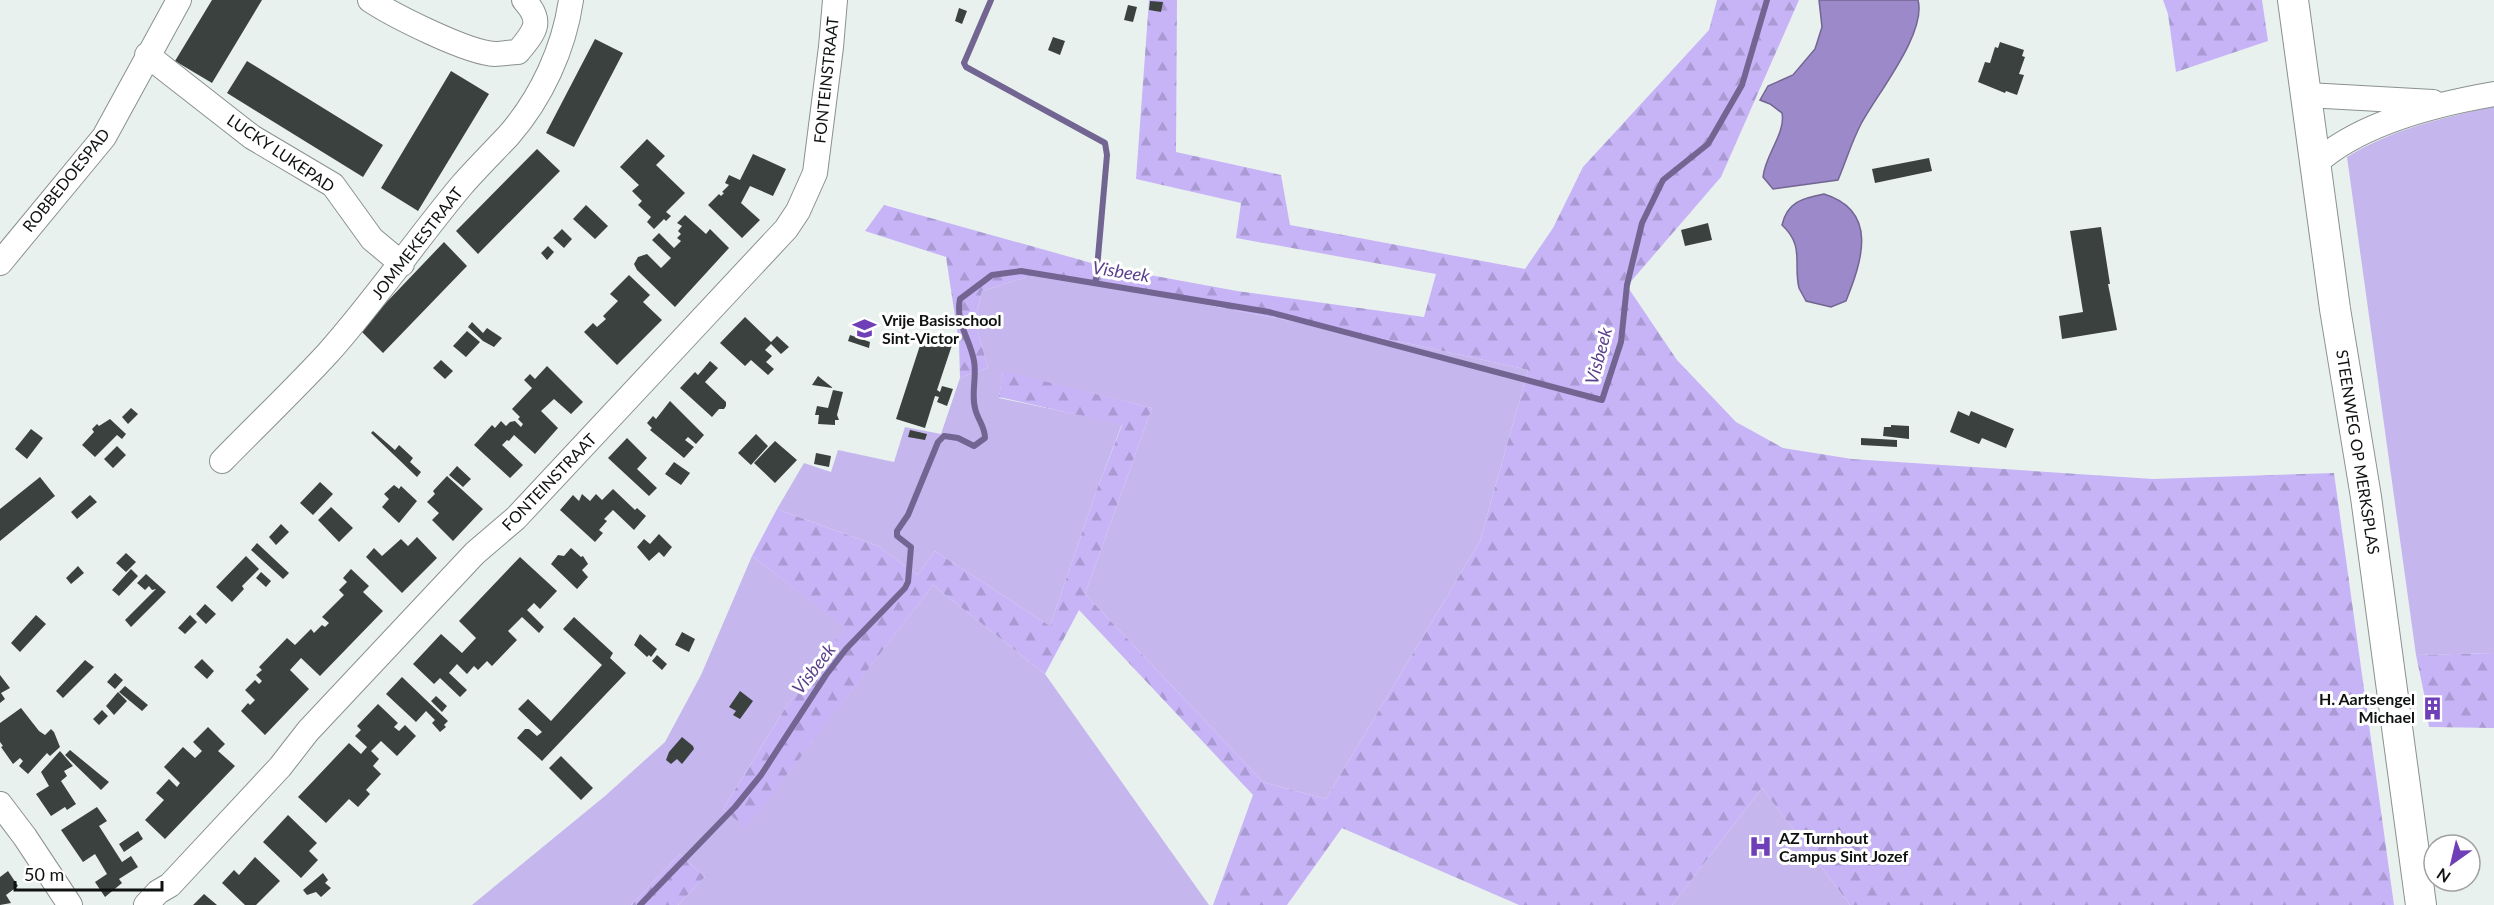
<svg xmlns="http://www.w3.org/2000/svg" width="2494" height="905" font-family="Lato,sans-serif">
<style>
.grass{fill:#c5b6ee}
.forest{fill:url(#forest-firs)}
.water{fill:#9c89c9;stroke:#726592;stroke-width:1.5}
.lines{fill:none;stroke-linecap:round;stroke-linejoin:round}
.stream{stroke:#726592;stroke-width:6}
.building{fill:#3b413e}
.minor-casing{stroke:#8a918e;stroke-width:26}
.tertiary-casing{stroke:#8a918e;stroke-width:32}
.minor{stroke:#fff;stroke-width:24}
.tertiary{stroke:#fff;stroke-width:30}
.labels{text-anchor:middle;stroke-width:6;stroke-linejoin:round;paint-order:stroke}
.street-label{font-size:16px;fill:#0f1211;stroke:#fff}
.poi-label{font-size:16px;font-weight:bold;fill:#0f1211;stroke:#fff;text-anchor:start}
.water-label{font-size:18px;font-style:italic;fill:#5a3f8d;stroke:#fff}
</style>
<defs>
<pattern id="forest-firs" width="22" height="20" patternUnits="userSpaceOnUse" patternTransform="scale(1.5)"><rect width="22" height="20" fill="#c7b4f7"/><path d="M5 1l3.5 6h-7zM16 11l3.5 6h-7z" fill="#aa9ad3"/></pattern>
</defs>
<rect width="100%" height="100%" fill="#e9f1ee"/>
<path class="grass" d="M2494 106V653L2416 655 2347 157C2394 128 2441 119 2494 106Z
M1040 273 1416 345 1528 370 1480 541 1326 799 1263 782 1085 594 1152 408 1003 372 999 398 1122 424 1097 489 1050 626 935 551 918 575 878 546 777 509 804 463 831 472 838 450 894 462 905 427 941 434 960 378 988 368 975 321 982 291Z
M752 556 846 628 786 707 723 809 746 827 933 585 1045 674 1209 905H678L705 877 680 854 631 905H472L605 796 665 742 701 675Z
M1762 788 1850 905H1672Z"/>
<path class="forest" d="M1149 0H1177L1176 152 1281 175 1290 225 1525 269 1553 228 1583 167 1709 30 1717 0H1799L1721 177 1627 286 1677 360 1736 422 1783 448 1852 459 2153 479 2334 473 2394 905H1850L1762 788 1672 905H1519L1342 828 1287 905H1213L1253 795 1079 610 1045 674 933 585 746 828 723 809 786 707 845 628 752 556 777 509 878 546 918 575 935 551 1050 626 1097 489 1122 425 999 397 1003 371 1152 408 1085 594 1263 782 1326 799 1480 541 1528 370 1416 345 1040 273 982 291 975 321 988 368 960 378 959 343 946 257 865 231 884 205 1106 267 1237 291 1424 317 1436 274 1236 238 1241 203 1136 179Z
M2163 0H2262L2268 41 2176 72 2168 14Z
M2494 653V728L2429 727 2427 715 2442 713 2440 702 2426 703 2416 655Z
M680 854 705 877 678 905H631Z"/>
<path class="water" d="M1819 0H1918C1927 33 1877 94 1861 124 1852 141 1846 161 1838 180L1773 189 1763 177C1765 155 1786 133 1782 113L1770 104 1760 100 1768 86 1793 75 1815 49 1822 27Z
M1824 194C1879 211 1862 261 1846 301L1831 307 1806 301C1804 297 1801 292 1799 288 1793 264 1805 246 1782 225 1787 202 1803 198 1824 194Z"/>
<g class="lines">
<path class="stream" d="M991 0 964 63 966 67 1105 143 1107 155 1096 280
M640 905 735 807 761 775 826 675 846 649 905 588 908 582 911 547 897 536V531L908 515 938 442 944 436 958 438 974 446 985 438C985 426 977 419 975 408 971 393 977 377 974 361 970 338 955 323 960 299L992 275 1021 271 1269 312 1602 400 1621 342 1627 285 1642 223 1663 180 1708 144 1742 85 1767 0"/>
</g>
<path class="building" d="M212 0H262L212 83 175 61Z
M1150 1 1163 2 1161 12 1149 10Z
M1128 5 1137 7 1133 22 1124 20Z
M959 8 967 11 962 24 955 21Z
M1053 37 1065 41 1060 55 1048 50Z
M595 39 623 53 574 147 546 133Z
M2000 42 2024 50 2022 56 2025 57 2019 74 2024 75 2017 95 2006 91 2005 93 1978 82 1985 62 1990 63 1995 47 1998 48Z
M247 61 383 145 363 177 227 93Z
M451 71 489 94 418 211 381 188Z
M647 139 665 156 656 165 685 193 666 212 671 216 666 221 664 219 654 229 647 222 651 217 638 205 642 201 632 191 639 185 620 167Z
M537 149 560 171 478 254 456 231Z
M753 154 786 169 773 196 750 186 741 203 760 220 742 238 708 205 719 194 721 196 724 193 722 192 729 185 725 183 729 175 740 180Z
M1929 158 1932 171 1875 183 1872 169Z
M586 205 608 226 595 239 573 219Z
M685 215 706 234 710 229 729 248 675 307 637 270 634 264 638 257 647 254 661 268 671 258 652 240 659 233 674 248 681 241 677 238 681 234 678 231 682 226 677 223Z
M1708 223 1712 240 1685 246 1681 230Z
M2101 227 2110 284H2108L2117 330 2062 339 2059 316 2083 312 2070 231Z
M562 229 572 239 564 248 553 238Z
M444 242 467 266 383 353 360 330Z
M548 246 554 252 547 260 541 253Z
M629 275 650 295 643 302 662 320 617 365 584 332 593 323 597 327 606 319 603 316 618 301 610 294Z
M745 317 771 342 777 336 789 347 781 354 771 344 765 350 772 356 766 362 774 369 768 375 751 360 745 366 720 343Z
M472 322 483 333 487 328 502 338 494 347 483 341 468 327Z
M467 331 480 342 466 357 453 346Z
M924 333 953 342 937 390 940 392 942 386 953 389 947 406 937 402 939 397 935 396 925 428 896 419Z
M850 335 870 342 869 348 848 341Z
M441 360 453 371 445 379 433 368Z
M710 361 718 368 705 382 726 402V406L724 409H719L712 417 680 388 695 372 698 375Z
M547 366 583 402 571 414 554 399 541 411 558 428 535 454 514 435 509 441 507 440 502 445 523 465 510 478 474 445 492 425 495 428 501 421 506 426 510 422 515 421 521 427 523 424 518 419 520 417 512 409 532 388 524 380 530 374 535 379Z
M818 376 833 388 812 385Z
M833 390 843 392 837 415 839 420H835V425L818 424 819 415H815L817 406 828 408Z
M670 401 704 435 696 444 688 437 685 440 694 447 684 458 650 430 652 428 647 423 653 416 656 419Z
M131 408 138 414 128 424 122 417Z
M1958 411 1969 416 1971 411 2014 429 2006 448 1982 438 1979 444 1950 432Z
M110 419 126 434 122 439 117 435 95 457 82 445 94 432 92 429 97 424 99 426Z
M1891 425 1909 426V439L1883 436 1884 427H1891Z
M31 429 43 438 27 459 15 449Z
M910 430 927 434 925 440 908 437Z
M373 431 395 450 399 445 413 458 410 462 421 472 417 477 371 433Z
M756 434 768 446 751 465 738 453Z
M627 438 647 458 637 469 657 488 649 496 608 458Z
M1861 438 1897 440V447L1861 445Z
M775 441 797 460 775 483 754 463Z
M117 446 126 455 113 468 104 459Z
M816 453 831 456 829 467 814 464Z
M674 462 690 473 681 485 665 474Z
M457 466 471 479 463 487 449 475Z
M447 476 483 509 453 541 432 520 439 513 427 502 435 494 433 491Z
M40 477 55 496 0 541V509Z
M320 482 333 494 313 515 300 503Z
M394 485 399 489 401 486 417 501 399 523 382 507 389 499 384 494Z
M613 489 635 510 637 508 646 516 634 530 613 510 604 519 607 521 599 530 603 533 595 542 560 510 573 495 579 501 582 494 590 501 596 494 602 500Z
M90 495 97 502 77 519 71 512Z
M331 507 353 528 339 542 318 520Z
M281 524 289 532 276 545 269 537Z
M659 534 672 547 664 557 659 552 649 561 637 547 644 539 650 544Z
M417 537 437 558 402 593 366 557 374 548 382 556 401 539 408 546Z
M257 543 289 573 283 579 251 550Z
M571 548 581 557 583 556 588 564 582 570 588 577 577 589 551 564 558 555 564 556Z
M126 553 136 562 126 572 116 563Z
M246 556 259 569 242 586 244 589 232 602 216 587Z
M520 557 557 591 540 609 534 603 527 610 544 627 539 633 522 617 508 631 517 640 492 666 487 661 478 670 474 666 467 674 457 664 449 673 467 690 460 697 440 678 434 684 413 664 441 634 462 653 476 638 459 621Z
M78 566 84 573 71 584 66 578Z
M131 569 138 576 119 596 112 590Z
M351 569 369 586 363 592 383 611 320 676 301 658 290 670 309 689 265 735 241 711 248 703 250 705 255 700 245 690 255 680 259 684 262 681 256 675 262 670 259 667 287 638 295 645 311 629 314 633 322 625 325 627 329 623 322 617 344 595 339 590 347 582 343 578Z
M261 572 271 581 266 587 256 578Z
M146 574 166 592 131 627 125 620 156 589 152 590 149 586 145 590 137 583Z
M205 604 216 614 206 624 196 614Z
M36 615 46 624 20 652 11 643Z
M190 615 197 622 185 634 178 628Z
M574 617 613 653 610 658 626 673 542 761 517 738 525 729H529L537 736 542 732 518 709 528 699 551 721 602 665 563 629Z
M682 632 695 639 689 652 675 645Z
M640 634 657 649 651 657 649 655 647 657 634 645Z
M657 655 667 664 662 670 652 661Z
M202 659 214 671 207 679 194 667Z
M85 660 94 667 63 698 56 691Z
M115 673 123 680 115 689 107 682Z
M0 675 10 688 1 693 5 699 0 703Z
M402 677 448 721 444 725 446 727 440 732 432 723 435 720 426 711 416 722 386 694Z
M125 686 148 705 142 711 119 692Z
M740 691 753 701 740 719 733 715 736 711 729 707Z
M118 692 127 701 114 715 106 706Z
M436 696 447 706 442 712 431 701Z
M2439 703 2441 712 2426 714 2425 704Z
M378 704 398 723 394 727 399 731 405 725 416 736 397 756 381 741 371 751 379 759 373 766 381 774 366 790 370 794 358 807 349 799 326 823 298 797 349 743 361 754 367 747 355 736 361 730 357 726Z
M21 708 39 731 45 735 51 729 54 732 60 747 50 756 47 753 28 774 19 766 23 761 20 758 13 764 1 747 3 746 0 742V723Z
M102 710 108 716 99 725 93 719Z
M208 727 225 744 218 751 235 766 165 839 145 820 164 800 156 793 169 779 177 787 180 783 164 767 183 747 195 758 202 751 193 742Z
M682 737 693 746 694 749 682 764 677 759 671 764 666 760 669 752Z
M70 750 109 782 101 790 65 755Z
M60 751 73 766 64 771 67 776 61 781 76 804 67 810 65 807 51 816 36 794 49 786 41 772Z
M561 756 593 788 581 800 549 768Z
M97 807 107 821 99 826 122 862 131 856 138 867 119 879 122 883 105 897 95 882 107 874 95 854 83 862 61 830Z
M288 815 317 843 309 851 318 860 301 878 263 842Z
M138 831 143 839 124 852 119 844Z
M255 857 280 881 256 905H245L222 883 234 870 239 875Z
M8 871 18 886 6 895 11 903 0 905V877Z
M323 873 328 880 325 883 331 888 321 897 316 892 307 895 303 890Z
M204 894 217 905H193Z"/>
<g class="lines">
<defs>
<path id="minor" d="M370 0C394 16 468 53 495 54 503 54 511 52 518 52 535 31 544 22 524 0
M147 55 252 137 333 185 372 239 402 264
M2307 95 2433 102
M2316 163C2360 123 2436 104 2494 94
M0 263 104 137 179 0
M222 461C257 425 294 390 328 353 376 299 416 240 462 185 477 168 493 152 509 135 541 98 564 49 571 0
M0 804 25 837 70 905
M146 905 158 892 170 885 280 767 308 731 475 553 516 518 786 229 798 211 815 173 831 47 835 0"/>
<path id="tertiary" d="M2293 0 2335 309 2366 497 2421 905"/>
</defs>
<use href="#minor" class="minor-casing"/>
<use href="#tertiary" class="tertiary-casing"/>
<use href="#minor" class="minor"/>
<use href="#tertiary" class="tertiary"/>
</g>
<defs>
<symbol id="school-bare" viewBox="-9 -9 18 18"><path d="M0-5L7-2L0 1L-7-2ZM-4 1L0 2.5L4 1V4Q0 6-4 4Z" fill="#6e3fb7" stroke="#fff" stroke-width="2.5" paint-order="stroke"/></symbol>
<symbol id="building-bare" viewBox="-9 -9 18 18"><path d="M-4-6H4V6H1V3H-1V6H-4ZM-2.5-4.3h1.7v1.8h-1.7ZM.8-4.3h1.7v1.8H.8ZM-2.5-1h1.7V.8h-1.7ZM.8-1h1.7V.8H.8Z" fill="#6e3fb7" stroke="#fff" stroke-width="2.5" paint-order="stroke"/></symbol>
<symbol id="hospital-bare" viewBox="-9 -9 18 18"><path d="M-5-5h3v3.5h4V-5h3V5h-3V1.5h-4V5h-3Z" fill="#6e3fb7" stroke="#fff" stroke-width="2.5" paint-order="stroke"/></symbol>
</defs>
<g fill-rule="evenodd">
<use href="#school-bare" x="848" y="312" width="33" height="33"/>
<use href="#building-bare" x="2416" y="692" width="33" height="33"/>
<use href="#hospital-bare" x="1744" y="830" width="33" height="33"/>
</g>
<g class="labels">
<g class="street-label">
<text transform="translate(826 80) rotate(-84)" y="6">FONTEINSTRAAT</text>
<text transform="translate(281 153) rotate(34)" y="6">LUCKY LUKEPAD</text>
<text transform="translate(66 180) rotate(-51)" y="6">ROBBEDOESPAD</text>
<text transform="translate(417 243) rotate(-52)" y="6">JOMMEKESTRAAT</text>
<text transform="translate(2358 452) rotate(81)" y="6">STEENWEG OP MERKSPLAS</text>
<text transform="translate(549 482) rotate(-46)" y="6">FONTEINSTRAAT</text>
</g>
<g class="poi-label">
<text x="882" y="326">Vrije Basisschool<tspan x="882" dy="18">Sint-Victor</tspan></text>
<text x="2415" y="705" text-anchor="end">H. Aartsengel<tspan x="2415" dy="18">Michael</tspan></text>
<text x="1779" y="844">AZ Turnhout<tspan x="1779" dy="18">Campus Sint Jozef</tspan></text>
</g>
<g class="water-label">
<text transform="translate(1121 272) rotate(9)" y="6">Visbeek</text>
<text transform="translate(1599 356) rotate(-75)" y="6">Visbeek</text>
<text transform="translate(814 669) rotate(-52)" y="6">Visbeek</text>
</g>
</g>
<g transform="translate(2452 863) rotate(214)"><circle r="28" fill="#ffffff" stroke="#9fa0a0" stroke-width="1.5"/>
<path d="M0-4.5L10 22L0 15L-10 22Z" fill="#6e3fb7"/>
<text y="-9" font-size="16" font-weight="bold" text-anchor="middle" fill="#0f1211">N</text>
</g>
<path d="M15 881v9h147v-9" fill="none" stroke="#0f1211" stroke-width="3"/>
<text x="24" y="881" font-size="18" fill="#0f1211" stroke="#ffffff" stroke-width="4.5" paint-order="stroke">50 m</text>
</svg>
